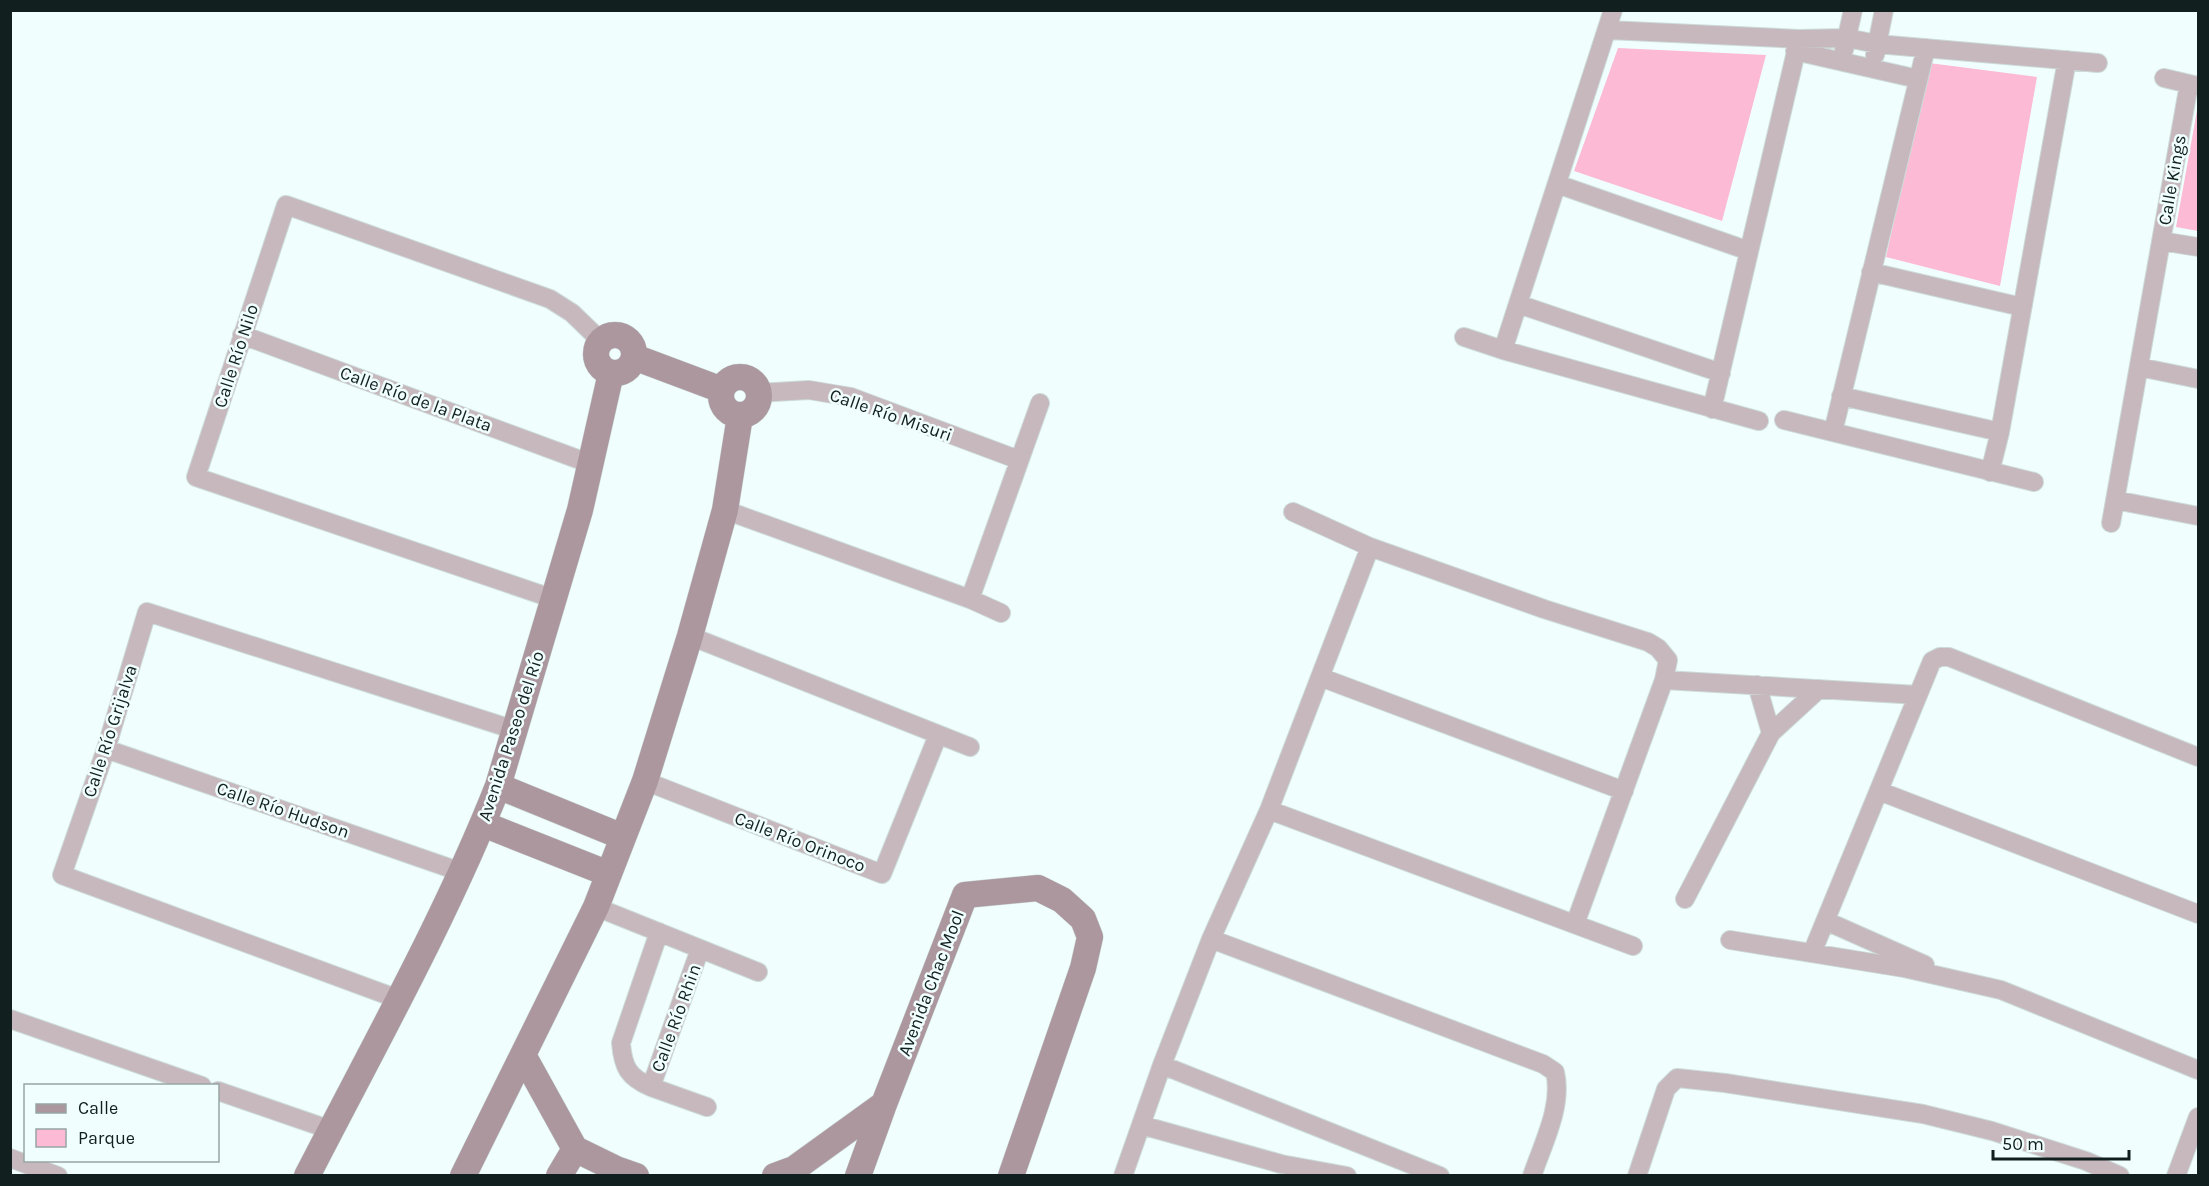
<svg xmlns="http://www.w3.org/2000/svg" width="2209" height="1186" font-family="Karla,sans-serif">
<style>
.green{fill:#fcbad5}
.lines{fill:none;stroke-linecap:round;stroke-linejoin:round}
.street-casing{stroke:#ccdbd9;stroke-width:20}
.secondary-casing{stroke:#ccdbd9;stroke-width:27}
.street{stroke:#c6b8bd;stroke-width:18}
.secondary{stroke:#ac979f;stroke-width:26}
.labels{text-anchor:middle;stroke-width:5;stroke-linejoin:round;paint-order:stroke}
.street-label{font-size:18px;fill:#111f1e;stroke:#f0fffd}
</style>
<rect width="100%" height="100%" fill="#f0fffd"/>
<path class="green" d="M1618 48 1766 55 1722 221 1574 171Z
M1929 63 2037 77 2000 286 1886 257Z
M2198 105V231L2176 227Z"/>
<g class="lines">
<defs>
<path id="street" d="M1608 30 1799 39 1847 38 1877 44 2098 63
M1844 50 1853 10
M1795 51 1918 79
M1875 55 1884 10
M2164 78 2198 86
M1557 184 1749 251
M2161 241 2198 247
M1871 272 2022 307
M1518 304 1721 373
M242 335 591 464
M1464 337 1503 350 1759 421
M1503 350 1613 10
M2139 367 2198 379
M759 393 809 390 851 397 1019 460
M1841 396 2000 432
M1712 409 1799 39
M1784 420 2034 482
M1833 432 1926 48
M1990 472 2000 432 2067 60
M2115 500 2198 516
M725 510 970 599 1001 613
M1293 512 1370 547 1544 609 1648 642 1658 648 1668 660 1664 680 1575 924
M2111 523 2189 84
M554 599 196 477 286 205 550 299 572 313 601 341
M970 599 1040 403
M690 636 970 747
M1320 677 1624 791
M1664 680 1918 695
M1771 733 1819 689
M106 749 461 872
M645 781 882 874 938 735
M1879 791 2198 914
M1269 810 1633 946
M1685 899 1771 733 1757 685
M596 907 758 972
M1826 921 1925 965
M659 932 621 1043C623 1067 628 1077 651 1087L700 949
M1211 939 1543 1064 1555 1072C1563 1106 1543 1143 1532 1176
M1730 940 1904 968 2001 990 2198 1070
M1812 953 1932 661 1940 657H1949L2198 757
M398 999 62 875 106 749 147 612 515 730
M10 1019 202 1086
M1162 1065 1440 1176
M651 1087 707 1107
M218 1091 331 1130
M1141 1125 1281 1164 1347 1176
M10 1158 58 1176
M1123 1176 1162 1065 1211 939 1269 810 1370 547
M1637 1176 1666 1089 1677 1078 1725 1083 1923 1114 1992 1131 2086 1161 2120 1176
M2176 1176 2198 1117"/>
<path id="secondary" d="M596 354a19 19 0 1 1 38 0a19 19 0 1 1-38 0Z
M634 357 722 390
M721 396a19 19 0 1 1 38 0a19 19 0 1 1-38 0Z
M498 786 623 837
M483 824 609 874
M523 1055 575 1149 616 1169 636 1176
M307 1176C373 1047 445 920 498 786L580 510 611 373
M463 1176 596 907 645 781 690 636 725 510 740 416
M559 1176 575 1149
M775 1176 794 1169 884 1104
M858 1176 884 1104 965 895 1038 888 1062 900 1083 919 1090 937 1083 968 1011 1176"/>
</defs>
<use href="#street" class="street-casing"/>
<use href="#secondary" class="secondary-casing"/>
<use href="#street" class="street"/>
<use href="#secondary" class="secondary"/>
</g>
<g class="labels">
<g class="street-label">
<text transform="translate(2172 180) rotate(-80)" y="6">Calle Kings</text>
<text transform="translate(236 356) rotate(-72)" y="6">Calle Río Nilo</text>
<text transform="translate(416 399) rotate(20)" y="6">Calle Río de la Plata</text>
<text transform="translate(891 415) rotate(19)" y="6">Calle Río Misuri</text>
<text transform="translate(110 731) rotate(-72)" y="6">Calle Río Grijalva</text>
<text transform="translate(511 736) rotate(-72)" y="6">Avenida Paseo del Río</text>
<text transform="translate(283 810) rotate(19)" y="6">Calle Río Hudson</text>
<text transform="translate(800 842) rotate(21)" y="6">Calle Río Orinoco</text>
<text transform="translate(931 983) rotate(-69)" y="6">Avenida Chac Mool</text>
<text transform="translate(676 1018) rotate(-70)" y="6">Calle Río Rhin</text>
</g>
</g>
<rect width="2209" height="1186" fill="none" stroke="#111f1e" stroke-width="24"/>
<rect x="24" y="1084" width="195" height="78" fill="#f0fffd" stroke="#97a5a4" stroke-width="1.5"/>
<rect x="36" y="1104" width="30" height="9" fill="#ac979f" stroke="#97a5a4" stroke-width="1.5"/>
<text x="78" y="1114" font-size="18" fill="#111f1e">Calle</text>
<rect x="36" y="1129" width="30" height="18" fill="#fcbad5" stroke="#97a5a4" stroke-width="1.5"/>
<text x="78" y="1144" font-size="18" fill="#111f1e">Parque</text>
<path d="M1993 1150v9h136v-9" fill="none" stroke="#111f1e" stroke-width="3"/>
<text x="2002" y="1150" font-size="18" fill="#111f1e" stroke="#f0fffd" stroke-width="4.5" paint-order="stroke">50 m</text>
</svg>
